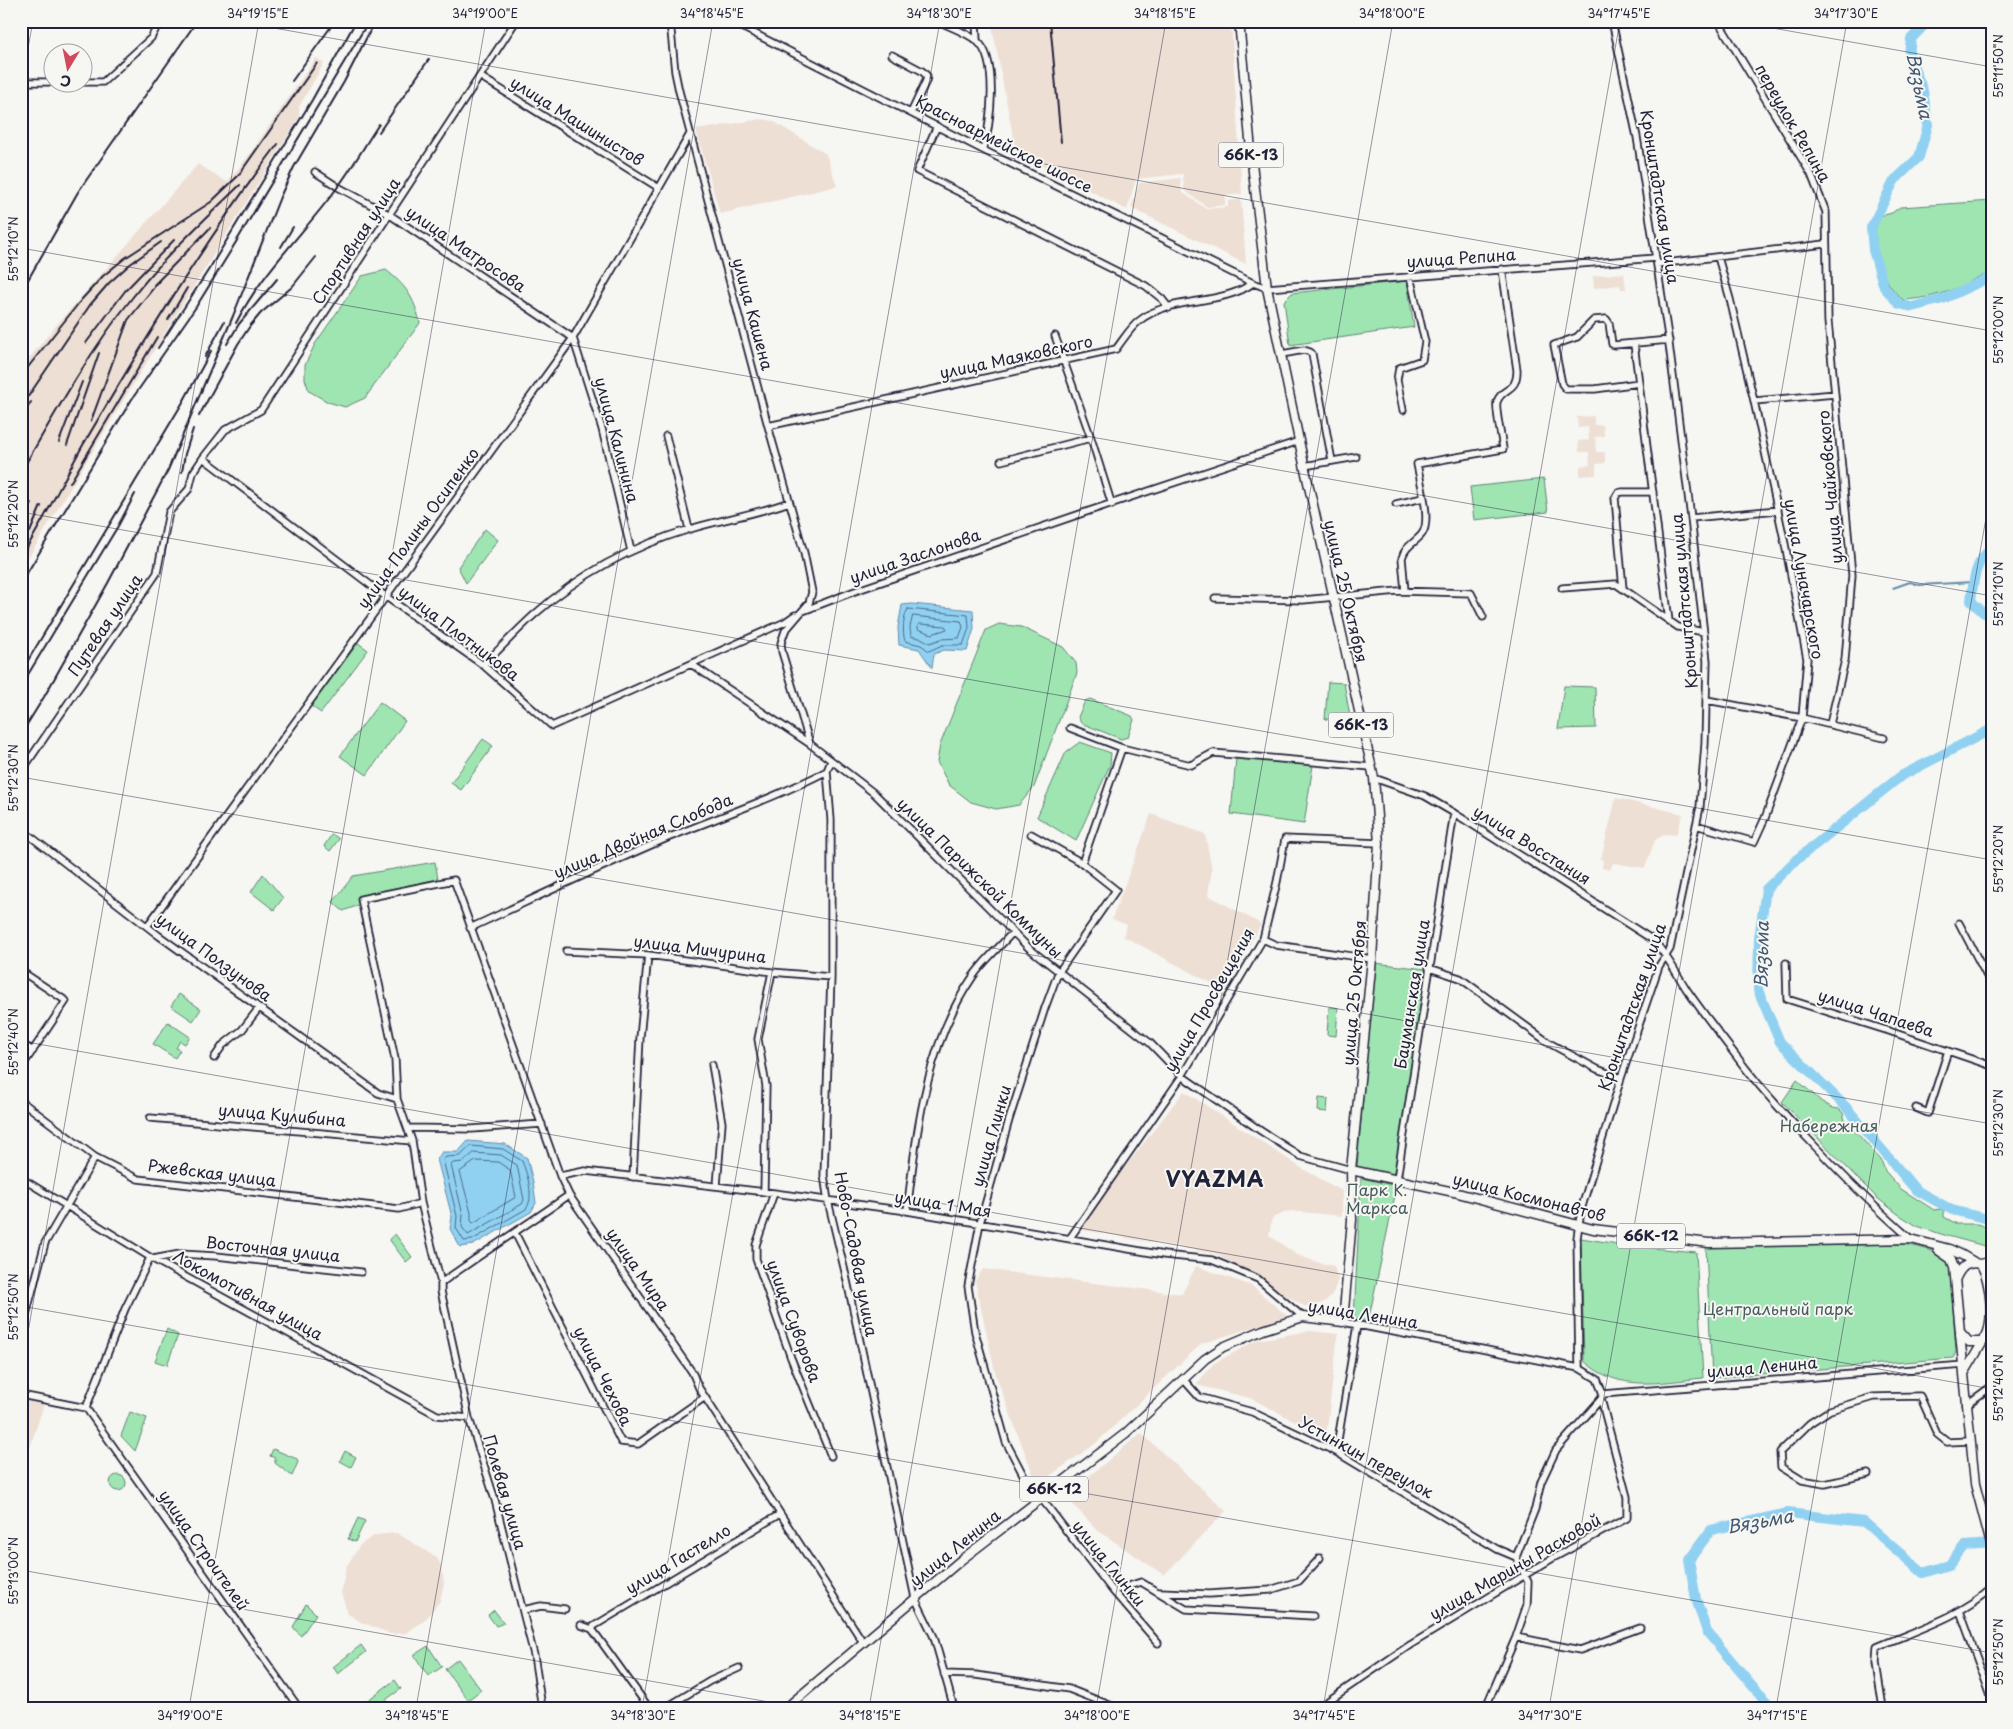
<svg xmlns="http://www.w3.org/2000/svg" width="2013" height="1729" font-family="'Playpen Sans',sans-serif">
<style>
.built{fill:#eedfd5}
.green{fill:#9fe5b1;stroke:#608476}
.water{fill:#90d1f2;stroke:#648ba9}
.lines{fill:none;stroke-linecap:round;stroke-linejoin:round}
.shore{stroke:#4e6884;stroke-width:1}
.stream{stroke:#648ba9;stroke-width:2}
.river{stroke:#90d1f2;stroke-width:10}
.minor-casing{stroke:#22223b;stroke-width:9}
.major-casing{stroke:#22223b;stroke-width:11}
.minor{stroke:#f6f6f2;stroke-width:5.5}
.major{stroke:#f6f6f2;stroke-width:8}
.rail{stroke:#22223b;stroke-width:2}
.ticks{fill:none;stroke:#22223b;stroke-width:1;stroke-opacity:0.45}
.labels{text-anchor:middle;stroke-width:4;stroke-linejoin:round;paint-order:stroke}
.shield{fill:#f6f6f2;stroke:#626272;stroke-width:1}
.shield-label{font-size:15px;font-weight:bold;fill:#22223b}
.street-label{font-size:16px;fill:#22223b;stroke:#f6f6f2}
.park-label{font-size:16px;fill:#485c5e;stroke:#f6f6f2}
.water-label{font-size:18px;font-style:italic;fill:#435772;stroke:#f6f6f2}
.district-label{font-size:21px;font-weight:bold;letter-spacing:1px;fill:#22223b;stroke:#f6f6f2}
.neatline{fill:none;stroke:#22223b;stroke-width:2}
.ticks-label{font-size:12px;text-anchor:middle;fill:#22223b}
</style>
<rect width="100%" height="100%" fill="#f6f6f2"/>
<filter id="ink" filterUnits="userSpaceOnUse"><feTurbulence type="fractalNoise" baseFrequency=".02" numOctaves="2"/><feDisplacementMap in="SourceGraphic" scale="10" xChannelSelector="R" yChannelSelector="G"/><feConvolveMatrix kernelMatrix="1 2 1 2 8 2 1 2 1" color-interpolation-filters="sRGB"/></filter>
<g filter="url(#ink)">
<path class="built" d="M991 21H1231L1242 194 1225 196V205L1207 207 1184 190 1183 174 1136 179 1127 210 1016 152Z
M316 58 324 63 299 107V118L140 373 21 570V368L54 328 198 164 227 182 247 158Z
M761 119 773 121 826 154 837 186 720 214 696 130Z
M1180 178 1182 192 1206 209 1228 207V201L1241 199 1246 264 1131 208 1139 183Z
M1624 273 1626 289H1621L1620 285 1594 288 1593 276Z
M1594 416V425H1603L1604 436 1595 437 1596 452H1605V463L1596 464V475L1580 476V466L1590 465 1589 452H1579L1578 441 1589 440 1588 427 1578 428 1577 417Z
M1616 798 1683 814 1676 835 1666 834 1655 840 1645 868 1613 863 1610 870 1602 868 1603 860 1601 859Z
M1151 814 1205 834 1212 869 1208 895 1261 924 1224 990 1123 936 1127 925 1112 919Z
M1184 1091 1303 1169 1342 1191V1216L1290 1211 1272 1218 1269 1235 1297 1255 1320 1263 1334 1266 1338 1280 1333 1293 1326 1301 1315 1306H1304L1216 1254 1077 1229Z
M1196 1266 1252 1286 1287 1316 1201 1344 1096 1443 1037 1485 996 1376 975 1281 983 1269 1182 1294Z
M1310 1331 1338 1334 1326 1437 1250 1398 1196 1385 1213 1364 1257 1340Z
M25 1397 45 1401 23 1469H21V1400Z
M1141 1433 1226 1511 1164 1575 1097 1530 1065 1496Z
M397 1533 437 1558 441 1565 444 1583 440 1601 425 1620 406 1633 391 1634 361 1622 348 1614 341 1593 346 1567 360 1545 375 1535Z"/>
<path class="green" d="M1992 201V274C1980 274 1972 281 1962 286 1944 294 1923 299 1903 300 1881 281 1866 244 1880 216L1892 213 1900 207Z
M386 270C406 286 414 297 420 323L365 398 345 407 328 402 309 391 305 379V365L315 344 362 276Z
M1407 281 1414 327 1290 345 1284 301 1292 293Z
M1544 479 1548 512 1474 520 1470 487Z
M485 529 498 540 466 583 458 567Z
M999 624 1021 627 1063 647 1076 663 1077 673 1034 787 1019 805 996 809 971 802 949 785 937 762 940 745 986 630Z
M358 643 368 650 321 713 311 706Z
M1328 682 1344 683 1351 722 1325 719Z
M1564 686 1595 687 1596 728 1558 729Z
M1090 699 1132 716 1134 720 1128 737 1121 739 1081 723 1078 717 1085 701Z
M380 702 405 721 367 775 340 756Z
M483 739 493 746 461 790 451 783Z
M1080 742 1111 753 1110 765 1076 841 1037 817 1066 752Z
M1236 758 1313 765 1304 824 1231 814Z
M332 834 339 839 330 851 324 846Z
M435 862 438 879 358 896 359 905 343 911 333 902 353 876Z
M263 874 283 898 274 910 251 892Z
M1375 963 1426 969 1395 1175 1357 1167Z
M179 994 201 1009 193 1021 171 1006Z
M1329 1007 1338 1008 1336 1036 1327 1035Z
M168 1022 190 1037 185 1044 180 1041 176 1048 180 1050 175 1058 153 1044Z
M1797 1080 1822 1102 1833 1108 1839 1109 1843 1113 1845 1120 1881 1160 1885 1171 1901 1189 1934 1210 1940 1209 1944 1211V1217L1957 1224H1977L1992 1229V1248L1944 1235 1917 1226 1898 1214 1877 1198 1782 1102Z
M1319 1098 1328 1099 1327 1112 1318 1111Z
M1361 1178 1397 1186 1368 1322 1354 1319Z
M395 1234 412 1257 406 1262 389 1239Z
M1581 1238 1630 1246 1696 1252 1703 1378C1660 1382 1619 1393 1584 1361Z
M1904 1244C1918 1247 1943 1251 1950 1265L1956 1352 1953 1358 1712 1378 1706 1247Z
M167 1329 178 1335 167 1365 155 1361Z
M130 1412 147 1418 135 1451 121 1436Z
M273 1449 297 1459 298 1462 292 1476 275 1463V1458L270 1456Z
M345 1451 356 1457 351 1467 340 1461Z
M110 1483a8 8 0 1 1 16 0a8 8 0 1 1-16 0Z
M358 1518 365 1521 355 1542 348 1539Z
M306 1604 316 1614 301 1636 293 1627Z
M494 1610 504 1623 496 1626 488 1615Z
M361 1645 366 1652 338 1674 333 1667Z
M428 1646 442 1667 428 1676 414 1655Z
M458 1659 481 1690 468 1700 445 1669Z
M395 1680 401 1689 374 1708H369L365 1702Z"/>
<path class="water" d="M912 604 973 610 974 629 967 651 944 650 934 654 932 668 919 649 899 645 898 627 902 605Z
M468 1141 505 1144 527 1158 533 1182 536 1203 531 1212 473 1245 460 1247 450 1229 452 1217 437 1159 442 1152H458Z"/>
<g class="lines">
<path class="shore" d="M908 609 968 615 969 628 963 645H942L929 651 921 645 905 641C902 632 903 617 908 609Z
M913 616 961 621 963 627 959 638 941 639 930 643 923 639 911 636 910 628Z
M920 624 945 626 947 629 932 634 918 629V625Z
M471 1146 503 1149 522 1161C527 1174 535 1197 526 1209L472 1240 464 1241 456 1228 457 1216 443 1160 446 1157 460 1156Z
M474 1153 501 1155 517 1165 524 1200 522 1204 468 1235 462 1227 463 1215 451 1165 453 1163 463 1162Z
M476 1161 498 1162 510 1170 516 1197 473 1223 471 1221V1213L460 1172Z"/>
<path class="stream" d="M1893 588 1910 582 1920 585 1973 582"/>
<path class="river" d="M1928 21 1911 39 1909 54 1923 91 1928 125 1919 157 1894 181 1871 228 1873 250 1884 287 1899 304 1912 307 1943 299 1986 279 1992 282
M1992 548C1975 560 1973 582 1971 601L1984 613 1992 615
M1992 729 1901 776 1796 860 1766 889 1759 938 1758 990 1780 1042 1845 1106 1916 1190 1952 1210 1992 1220
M1774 1708 1756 1690 1707 1632 1696 1599 1689 1560 1711 1530 1788 1513 1864 1522 1923 1573 1949 1565 1964 1546 1992 1544"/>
<defs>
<path id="minor" d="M670 21 675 72 679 91 768 426 804 553 812 592 809 603 785 631 781 643 782 652 810 744 875 794 1030 949 1150 1043 1182 1076 1261 1131 1300 1156 1351 1170
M730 21 983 150 1253 283 1267 288 1656 258
M938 21C950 27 966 32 977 41 999 59 991 126 983 150
M976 21 977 41
M1718 21 1811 174 1826 212 1828 321 1852 575 1845 660 1830 724
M892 55 922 71 927 76 926 81 911 113
M481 77 659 188
M82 82H103L151 38 160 21
M21 84 23 82H52
M937 126 917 171 1146 286 1162 299 1169 308
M315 172 338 187 390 215 573 338 602 429 631 551
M1657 264 1825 244
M1055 336 1091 438 1112 505
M1634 344 1669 621
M1282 354 1304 350 1310 352 1312 354 1332 461
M1639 383 1595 389H1566L1562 384 1554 345 1577 337 1594 320 1606 319 1609 323 1612 344 1614 345 1669 340
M1754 401 1835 394
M1403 410 1397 380 1399 368 1422 360 1425 342 1410 276
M768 426 1116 349C1123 340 1130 328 1139 321 1171 295 1220 307 1253 283
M666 436 689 529
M203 458 385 596 483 665 552 726 785 622 795 615
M1001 461 1091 438
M1304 466 1356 457
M1396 504 1423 498
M1691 518 1778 510
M1562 588 1616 584 1678 627 1704 632
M1623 589 1615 498 1618 493 1622 492H1653
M1405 591 1402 558C1405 546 1415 543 1422 534 1432 521 1420 481 1417 464L1503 449C1502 439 1495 409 1497 402 1502 386 1517 394 1517 370L1502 269
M1215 598 1303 600 1398 591 1471 593 1483 617
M803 611 855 591 1083 513 1299 441
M691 664 810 744
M483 665C501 648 517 630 535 614 579 575 633 546 690 529 723 519 757 514 789 502
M1707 700 1802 718 1884 738
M1070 728 1122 748
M831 761 827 771 831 820V977L824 1175 828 1201 846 1276 915 1598 934 1637 954 1708
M21 772 157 573 169 512 189 489 193 473 203 458 225 430 261 410 516 21
M1374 778 1425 796 1454 813 1653 940C1667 955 1676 973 1687 990 1703 1013 1720 1035 1737 1057 1759 1087 1784 1114 1810 1141 1842 1175 1875 1208 1911 1239
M1696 825 1754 842 1765 818 1802 718 1807 659 1785 544 1754 401 1730 299 1718 257
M21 829 158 935 378 1093 397 1099
M1031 834 1082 863 1116 890 1058 973 1045 1008 1009 1120 980 1223 968 1286 975 1332 1006 1442 1037 1501
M1082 863 1122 748 1191 765 1213 753 1371 767
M1959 923 1992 986
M148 925 573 338 690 134
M470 928C535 898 599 867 665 839 719 817 775 798 827 771
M1263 939 1276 945 1372 959
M566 951 648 955 772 972 831 977
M1786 963 1787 999 1889 1031 1992 1066
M1429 968 1460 978 1549 1043 1597 1069 1621 1078
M21 1043 33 1051
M214 1058 223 1045 242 1030 259 1008
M712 1065 722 1123 717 1186
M21 1068 66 1001 24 973
M21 1101 95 1157 138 1179 399 1209 421 1203
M1916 1108 1928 1113 1948 1051
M150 1118 412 1141
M408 1128 472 1129 542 1124
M560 1176 585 1171 774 1193 907 1211 1164 1255 1212 1260 1258 1279 1303 1317
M633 1177 640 1038 648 955
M21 1178 153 1259 437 1415 469 1418
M1397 1179 1454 813
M764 1192 766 1086 758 1039 772 972
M774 1193 756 1245V1259L791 1358 831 1456
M907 1211C917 1131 925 1047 972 978 983 961 1000 947 1013 932
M515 1233 621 1442 638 1444 705 1397
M1070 1238 1182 1076 1263 939 1277 882 1285 839 1379 843
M153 1259 180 1254 216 1256 361 1272
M441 1283C483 1252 527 1225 569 1195
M1343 1322 1579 1368 1597 1379 1603 1394
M21 1334 45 1243 95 1157
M1579 1368 1577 1238 1581 1210 1621 1078 1659 966 1670 949 1700 807 1705 744 1707 661 1691 518 1668 336 1637 137 1612 21
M1183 1379 1199 1397 1252 1412 1336 1452 1497 1549 1516 1557 1528 1582 1527 1605 1516 1637 1488 1702 1483 1708
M1603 1394 1964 1365
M21 1395 86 1408
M1966 1405 1992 1386
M86 1408 299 1708
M86 1408 125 1309 150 1258
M1336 1452 1357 1325
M1868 1474 1825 1484 1802 1480 1781 1467 1780 1452 1810 1423 1830 1410 1873 1397 1920 1396 1937 1434 1947 1442 1970 1441
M1041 1498 1113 1591 1158 1643
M1516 1557 1535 1509 1541 1482 1556 1450 1601 1399
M1113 1591 1141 1582 1186 1609 1313 1616
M1160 1592 1209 1594 1270 1590 1299 1581 1320 1558
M523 1610 541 1606 565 1609
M1960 1611 1992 1699
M581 1625 592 1629 649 1708
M592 1629 594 1626 780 1514
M1516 1637 1580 1650 1640 1628
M944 1674 976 1675 1069 1689 1117 1708
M542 1708 534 1655 525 1620 495 1500 469 1418 441 1291V1283L421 1203 412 1141 397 1099 395 1059 361 899 454 880 560 1176 569 1195 692 1372 699 1388 863 1642
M665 1708 710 1681 739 1668
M1310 1708 1325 1703 1410 1645 1553 1558 1627 1518V1497L1601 1399 1603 1394
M1883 1708 1876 1663 1877 1647C1916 1630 1960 1617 1992 1588"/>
<path id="major" d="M1351 1170 1454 1192 1593 1229 1709 1243 1911 1239 1949 1249 1962 1255 1974 1262
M1938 1250 1951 1259 1954 1267 1960 1332 1969 1342H1981C1997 1332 1991 1277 1980 1264 1967 1261 1961 1267 1956 1278
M1980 1264 1992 1261
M1960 1334 1975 1484 1992 1548
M1965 1372 1984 1340
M786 1708 961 1560 1126 1433 1205 1359 1223 1347 1263 1330 1303 1317 1343 1322 1352 1220 1351 1170 1372 959 1379 843 1374 778 1305 469 1267 288 1253 172 1239 21"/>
</defs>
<use href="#minor" class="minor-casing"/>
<use href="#major" class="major-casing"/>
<use href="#minor" class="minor"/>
<use href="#major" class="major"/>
<path class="rail" d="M1050 21 1061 142
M292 81 335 21
M379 132 429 59
M281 247 293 227
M154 285 210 228
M21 292 78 192 197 21
M168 320 187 288
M236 323C262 272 304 233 337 188 352 168 365 145 379 124
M86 343 125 291 174 240
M227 344 239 324 277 279
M158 348 211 266 312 100 356 21
M205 357 224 322
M21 360 26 353
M21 376 82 299 103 276 125 258 211 202 238 176 317 63
M21 407 90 305 109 283 129 265 161 242
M199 416 238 344 250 326 261 313 292 287 316 257
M21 418 31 402
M91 421 128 320 159 281
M59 442 82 382
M67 445 99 353
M21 472C55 413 89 352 132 298 164 257 203 221 240 185
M182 472 185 454 193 429
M70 483 157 337
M21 527 32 503
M30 532 41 506
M21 557C44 521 62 482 83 445 144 341 206 239 278 144
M21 583 132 399 196 307 230 252 367 24
M21 672 183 402 211 351
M21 686 118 526 135 494
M21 734 44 697 108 583 168 470 233 316 280 197 294 167 344 82 375 21"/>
</g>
</g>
<path class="ticks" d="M234 21 1992 331M1733 21 1992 67M21 86 33 21M21 248 1992 596M21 512 1992 860M21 777 1992 1124M21 1041 1992 1389M21 1306 1992 1653M21 1372 259 21M21 1570 803 1708M189 1708 486 21M416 1708 713 21M642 1708 940 21M869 1708 1166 21M1096 1708 1393 21M1323 1708 1620 21M1549 1708 1847 21M1776 1708 1992 484"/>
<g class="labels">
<g class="shield">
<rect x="1218.5" y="142.5" width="65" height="25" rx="4"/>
<rect x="1328.5" y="712.5" width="65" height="25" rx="4"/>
<rect x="1617" y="1223.5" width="68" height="25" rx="4"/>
<rect x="1020" y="1476.5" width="68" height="25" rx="4"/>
</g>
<g class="shield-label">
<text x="1251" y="160">66К-13</text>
<text x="1361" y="730">66К-13</text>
<text x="1651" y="1241">66К-12</text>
<text x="1054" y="1494">66К-12</text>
</g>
<g class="street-label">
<text transform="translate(577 121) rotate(32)" y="6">улица Машинистов</text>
<text transform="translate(1793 123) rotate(60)" y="6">переулок Репина</text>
<text transform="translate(1004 144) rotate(27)" y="6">Красноармейское шоссе</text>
<text transform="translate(1660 197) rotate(81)" y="6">Кронштадтская улица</text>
<text transform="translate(356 241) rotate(-57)" y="6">Спортивная улица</text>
<text transform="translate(466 249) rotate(34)" y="6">улица Матросова</text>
<text transform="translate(1461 258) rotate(-4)" y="6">улица Репина</text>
<text transform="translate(753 314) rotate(75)" y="6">улица Кашена</text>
<text transform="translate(1016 357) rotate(-12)" y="6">улица Маяковского</text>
<text transform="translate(617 440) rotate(75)" y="6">улица Калинина</text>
<text transform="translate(1830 487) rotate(-95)" y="6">улица Чайковского</text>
<text transform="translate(418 528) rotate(-54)" y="6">улица Полины Осипенко</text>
<text transform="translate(915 556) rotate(-19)" y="6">улица Заслонова</text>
<text transform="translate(1804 579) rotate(80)" y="6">улица Луначарского</text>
<text transform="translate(1346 591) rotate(77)" y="6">улица 25 Октября</text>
<text transform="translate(1684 601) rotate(-95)" y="6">Кронштадтская улица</text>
<text transform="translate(105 625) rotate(-56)" y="6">Путевая улица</text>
<text transform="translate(459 633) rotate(37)" y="6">улица Плотникова</text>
<text transform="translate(643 836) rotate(-23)" y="6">улица Двойная Слобода</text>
<text transform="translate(1532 845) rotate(32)" y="6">улица Восстания</text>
<text transform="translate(980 878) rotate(44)" y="6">улица Парижской Коммуны</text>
<text transform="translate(700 949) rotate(7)" y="6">улица Мичурина</text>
<text transform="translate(214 957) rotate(36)" y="6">улица Ползунова</text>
<text transform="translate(1354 993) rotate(-85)" y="6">улица 25 Октября</text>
<text transform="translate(1412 994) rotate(-81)" y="6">Бауманская улица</text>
<text transform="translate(1209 1000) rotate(-60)" y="6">улица Просвещения</text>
<text transform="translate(1632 1007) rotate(-71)" y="6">Кронштадтская улица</text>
<text transform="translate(1876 1013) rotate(18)" y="6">улица Чапаева</text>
<text transform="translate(282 1115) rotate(5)" y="6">улица Кулибина</text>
<text transform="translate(991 1136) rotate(-74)" y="6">улица Глинки</text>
<text transform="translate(212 1173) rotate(7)" y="6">Ржевская улица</text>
<text transform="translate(1529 1197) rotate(14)" y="6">улица Космонавтов</text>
<text transform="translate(943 1204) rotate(9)" y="6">улица 1 Мая</text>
<text transform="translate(273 1249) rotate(6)" y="6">Восточная улица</text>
<text transform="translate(856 1254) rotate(79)" y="6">Ново-Садовая улица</text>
<text transform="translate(638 1269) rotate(55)" y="6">улица Мира</text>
<text transform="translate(248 1295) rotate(29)" y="6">Локомотивная улица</text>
<text transform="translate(1363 1314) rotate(9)" y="6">улица Ленина</text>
<text transform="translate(794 1321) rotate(70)" y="6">улица Суворова</text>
<text transform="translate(1762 1367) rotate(-5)" y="6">улица Ленина</text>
<text transform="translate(603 1376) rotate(63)" y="6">улица Чехова</text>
<text transform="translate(1366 1457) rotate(29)" y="6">Устинкин переулок</text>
<text transform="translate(505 1492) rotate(74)" y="6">Полевая улица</text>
<text transform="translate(955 1548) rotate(-39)" y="6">улица Ленина</text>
<text transform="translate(204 1550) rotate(55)" y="6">улица Строителей</text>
<text transform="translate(678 1559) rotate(-31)" y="6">улица Гастелло</text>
<text transform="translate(1109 1563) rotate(51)" y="6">улица Глинки</text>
<text transform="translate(1515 1567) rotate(-30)" y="6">улица Марины Расковой</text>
</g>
<g class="park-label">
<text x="1829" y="1132">Набережная</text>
<text x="1377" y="1196">Парк К.<tspan x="1377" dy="18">Маркса</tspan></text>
<text x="1778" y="1315">Центральный парк</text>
</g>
<g class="water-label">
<text transform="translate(1919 86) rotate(78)" y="6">Вязьма</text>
<text transform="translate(1762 955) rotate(-89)" y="6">Вязьма</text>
<text transform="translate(1760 1522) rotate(-10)" y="6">Вязьма</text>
</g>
<g class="district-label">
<text x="1215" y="1187">VYAZMA</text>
</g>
</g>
<rect width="2013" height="1729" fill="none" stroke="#f6f6f2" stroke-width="55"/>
<g transform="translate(68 68) rotate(190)"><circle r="24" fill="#f6f6f2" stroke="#a1a1a9"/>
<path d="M0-4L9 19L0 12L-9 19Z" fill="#d1495b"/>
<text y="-8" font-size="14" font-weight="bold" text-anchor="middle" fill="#22223b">С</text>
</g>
<rect x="28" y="28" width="1958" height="1674" class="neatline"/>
<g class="ticks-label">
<text x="258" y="18">34°19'15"E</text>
<text x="485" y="18">34°19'00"E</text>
<text x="712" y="18">34°18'45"E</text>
<text x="939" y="18">34°18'30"E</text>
<text x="1165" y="18">34°18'15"E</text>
<text x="1392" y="18">34°18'00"E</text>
<text x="1619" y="18">34°17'45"E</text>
<text x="1846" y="18">34°17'30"E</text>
<text transform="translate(1999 66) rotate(-90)" y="4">55°11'50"N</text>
<text transform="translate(14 249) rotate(-90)" y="4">55°12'10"N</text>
<text transform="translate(1999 330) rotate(-90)" y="4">55°12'00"N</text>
<text transform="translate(14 514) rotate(-90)" y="4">55°12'20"N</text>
<text transform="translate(1999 594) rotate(-90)" y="4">55°12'10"N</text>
<text transform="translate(14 778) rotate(-90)" y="4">55°12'30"N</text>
<text transform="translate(1999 859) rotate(-90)" y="4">55°12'20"N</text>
<text transform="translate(14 1042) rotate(-90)" y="4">55°12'40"N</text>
<text transform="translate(1999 1123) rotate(-90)" y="4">55°12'30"N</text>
<text transform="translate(14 1307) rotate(-90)" y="4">55°12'50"N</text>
<text transform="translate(1999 1388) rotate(-90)" y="4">55°12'40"N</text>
<text transform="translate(14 1571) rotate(-90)" y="4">55°13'00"N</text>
<text transform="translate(1999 1652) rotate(-90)" y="4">55°12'50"N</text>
<text x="190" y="1720">34°19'00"E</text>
<text x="417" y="1720">34°18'45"E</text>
<text x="643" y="1720">34°18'30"E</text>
<text x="870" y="1720">34°18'15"E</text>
<text x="1097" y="1720">34°18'00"E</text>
<text x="1324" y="1720">34°17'45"E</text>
<text x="1550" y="1720">34°17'30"E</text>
<text x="1777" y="1720">34°17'15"E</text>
</g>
</svg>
